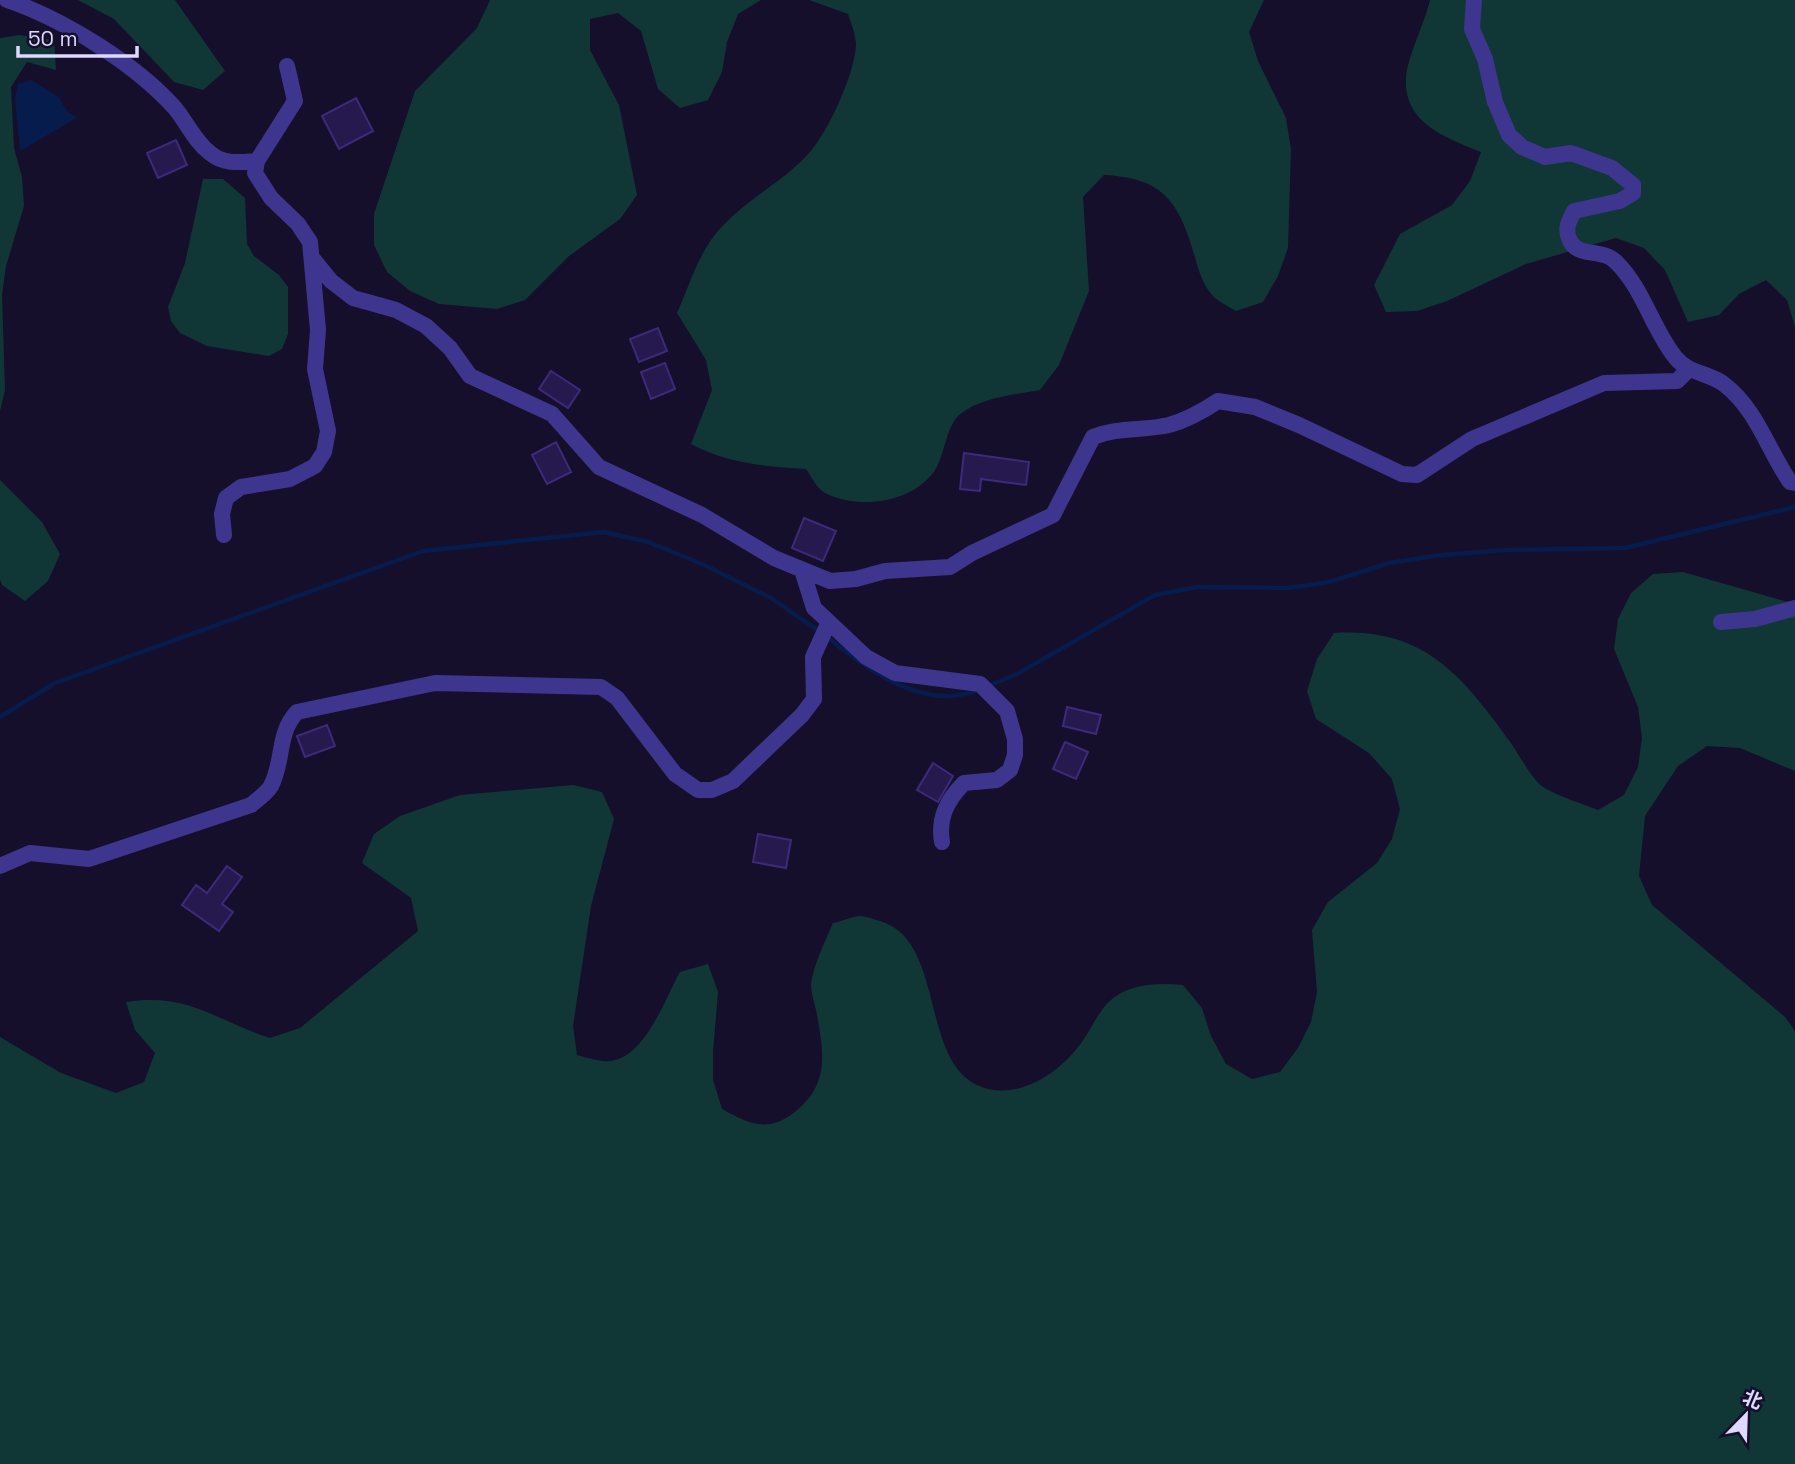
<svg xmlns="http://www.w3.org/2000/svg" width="1795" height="1464" font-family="'Space Grotesk','Noto Sans SC',sans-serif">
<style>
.green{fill:#113636}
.water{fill:#061c4d}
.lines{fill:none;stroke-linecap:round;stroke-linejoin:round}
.stream{stroke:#061c4d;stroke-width:4.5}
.building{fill:#26194e;stroke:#3e297c;stroke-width:2}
.minor{stroke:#3e368e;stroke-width:16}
</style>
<rect width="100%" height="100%" fill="#150f2b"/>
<path class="green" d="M78 0H175L225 71 203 90 174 82 114 19Z
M490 0H761L738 14 727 42 722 72 708 100 680 108 658 89 641 31 618 13 590 19V50L619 105 637 195 620 219 569 256 525 300 497 309 439 304 410 291 387 272 374 245V214L415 91 477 28Z
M809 0H1264L1249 32 1258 61 1286 118 1291 149 1288 248 1278 276 1263 302 1236 311C1229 307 1219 302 1213 296 1204 287 1198 270 1195 257 1179 203 1165 178 1104 175L1083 197 1089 291 1059 365 1040 390C1014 395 981 397 959 415 945 428 945 458 933 473 910 503 859 510 825 493 817 489 811 476 806 469 764 466 729 464 691 444L712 390 706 360 677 313C689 286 698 255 717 232 744 200 784 182 810 152 829 130 855 73 856 45 856 35 851 23 848 14Z
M1430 0H1795V327L1787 300 1766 280 1739 294 1719 315 1688 322 1665 270 1644 248 1616 238 1526 264 1447 301 1417 311 1386 312 1374 285 1400 234 1452 205 1470 181 1481 152C1447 138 1404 124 1406 79 1406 60 1425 22 1430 0Z
M19 35 54 40 56 70 27 62 11 87 14 148 22 177 24 206 6 266 2 295 5 390 0 411V38Z
M203 179H223L245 198 247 244 254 256 279 275 288 287V334L282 349 269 356 207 346 180 333 171 321 168 307 185 263Z
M0 480 42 522 60 554 48 581 25 601 2 585 0 579Z
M1683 572 1795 604V771L1740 748 1707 746 1678 766 1645 816 1639 876 1652 905 1785 1017 1795 1031V1464H0V1037L61 1073 116 1093 144 1082 155 1053 135 1030 126 1002C188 992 215 1020 270 1038L300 1028 418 931 411 898 362 863 374 834 400 816 460 795 573 785 602 792 614 819 591 906 573 1026 577 1055C585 1057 594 1060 603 1061 643 1065 664 1000 680 972L708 964 718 992 713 1052V1080L722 1109C746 1122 765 1133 791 1115 831 1085 824 1054 816 1010 814 1002 811 992 811 984 814 963 825 942 833 923 842 921 851 917 859 916 866 916 873 919 880 921 945 940 920 1058 977 1085 1013 1102 1055 1077 1078 1047 1090 1033 1098 1010 1112 999 1133 983 1159 983 1183 985L1202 1008 1211 1036 1226 1064 1252 1079 1280 1072 1298 1048 1311 1022 1317 992 1312 930 1328 902 1377 863 1392 839 1400 809 1392 779 1369 753 1316 719 1307 691 1317 659 1334 633C1425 627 1463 677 1511 743 1520 756 1531 778 1543 787 1559 797 1581 803 1598 810L1624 795 1638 767 1642 738 1638 707 1614 649 1618 619 1631 593 1653 574Z"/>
<path class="water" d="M31 80 59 97 66 110 77 118 20 151 15 99 18 84Z"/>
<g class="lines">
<path class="stream" d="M826 636C867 669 923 712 978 690
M986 687 1017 674 1155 595 1198 587 1289 588 1329 582 1389 563 1441 555 1506 550 1625 548 1795 507
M0 717 55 683 423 551 604 532 648 542 702 564 771 598 819 631"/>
</g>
<path class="building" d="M356 98 373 131 339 149 322 116Z
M176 140 187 165 158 178 147 153Z
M658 328 667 351 639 362 630 339Z
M665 363 675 389 651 399 641 372Z
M551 371 580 390 568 408 539 389Z
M556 442 571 472 547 484 532 455Z
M964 453 1029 462 1026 485 981 479 980 491 960 489Z
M804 518 836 531 823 561 792 548Z
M1067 707 1101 715 1096 734 1063 726Z
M327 725 335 746 305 757 297 736Z
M1065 742 1088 752 1076 779 1053 769Z
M933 763 953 776 938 802 917 790Z
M758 834 791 840 786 868 753 862Z
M227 866 242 877 222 904 233 912 219 931 182 905 196 885 207 893Z"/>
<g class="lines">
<path class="minor" d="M7 0C63 19 134 63 174 107 187 122 194 141 210 153 224 165 240 162 257 161
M1474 0 1472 29 1485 59 1495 102 1509 135 1522 147 1545 157 1571 153 1612 168 1633 185V193L1620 201 1574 211C1569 221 1564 229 1570 241 1579 258 1603 248 1616 262 1643 288 1652 328 1675 357 1689 375 1710 372 1725 385 1757 410 1768 450 1790 482L1795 483
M313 259 331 281 353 298 396 310 426 326 450 348 470 376 552 414 599 467 702 515 774 558 830 581 856 579 885 571 950 567 972 553 1053 515 1093 437C1118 427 1143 431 1169 425 1187 420 1203 411 1218 401L1255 407 1299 425 1402 474 1417 475 1472 439 1604 383 1677 381 1688 370
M224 535 222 514 226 498 241 487 290 479 315 466 324 452 328 431 315 369 318 330 310 242 298 224 271 198 255 173 257 161 295 101 287 66
M802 570 814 608 866 657 895 673 980 684 1007 711 1015 739V755L1010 770 997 780 964 783C947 800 938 818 942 842
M1721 622 1755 619 1795 608
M0 866 30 853 89 859 251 805C257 800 267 793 271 786 284 761 277 733 297 712L435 683 601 687 617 698 675 774 698 790H712L733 781 802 715 814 699 813 657 828 624"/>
</g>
<g transform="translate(1746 1415) rotate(23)" stroke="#150f2b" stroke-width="5" paint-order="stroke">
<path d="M0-5L12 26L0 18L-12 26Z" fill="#dfd9ff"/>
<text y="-10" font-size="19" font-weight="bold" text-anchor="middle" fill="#dfd9ff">北</text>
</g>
<path d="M18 46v10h119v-10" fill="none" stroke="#dfd9ff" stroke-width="3.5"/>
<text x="28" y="46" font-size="21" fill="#dfd9ff" stroke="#150f2b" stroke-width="5" paint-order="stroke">50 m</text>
</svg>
